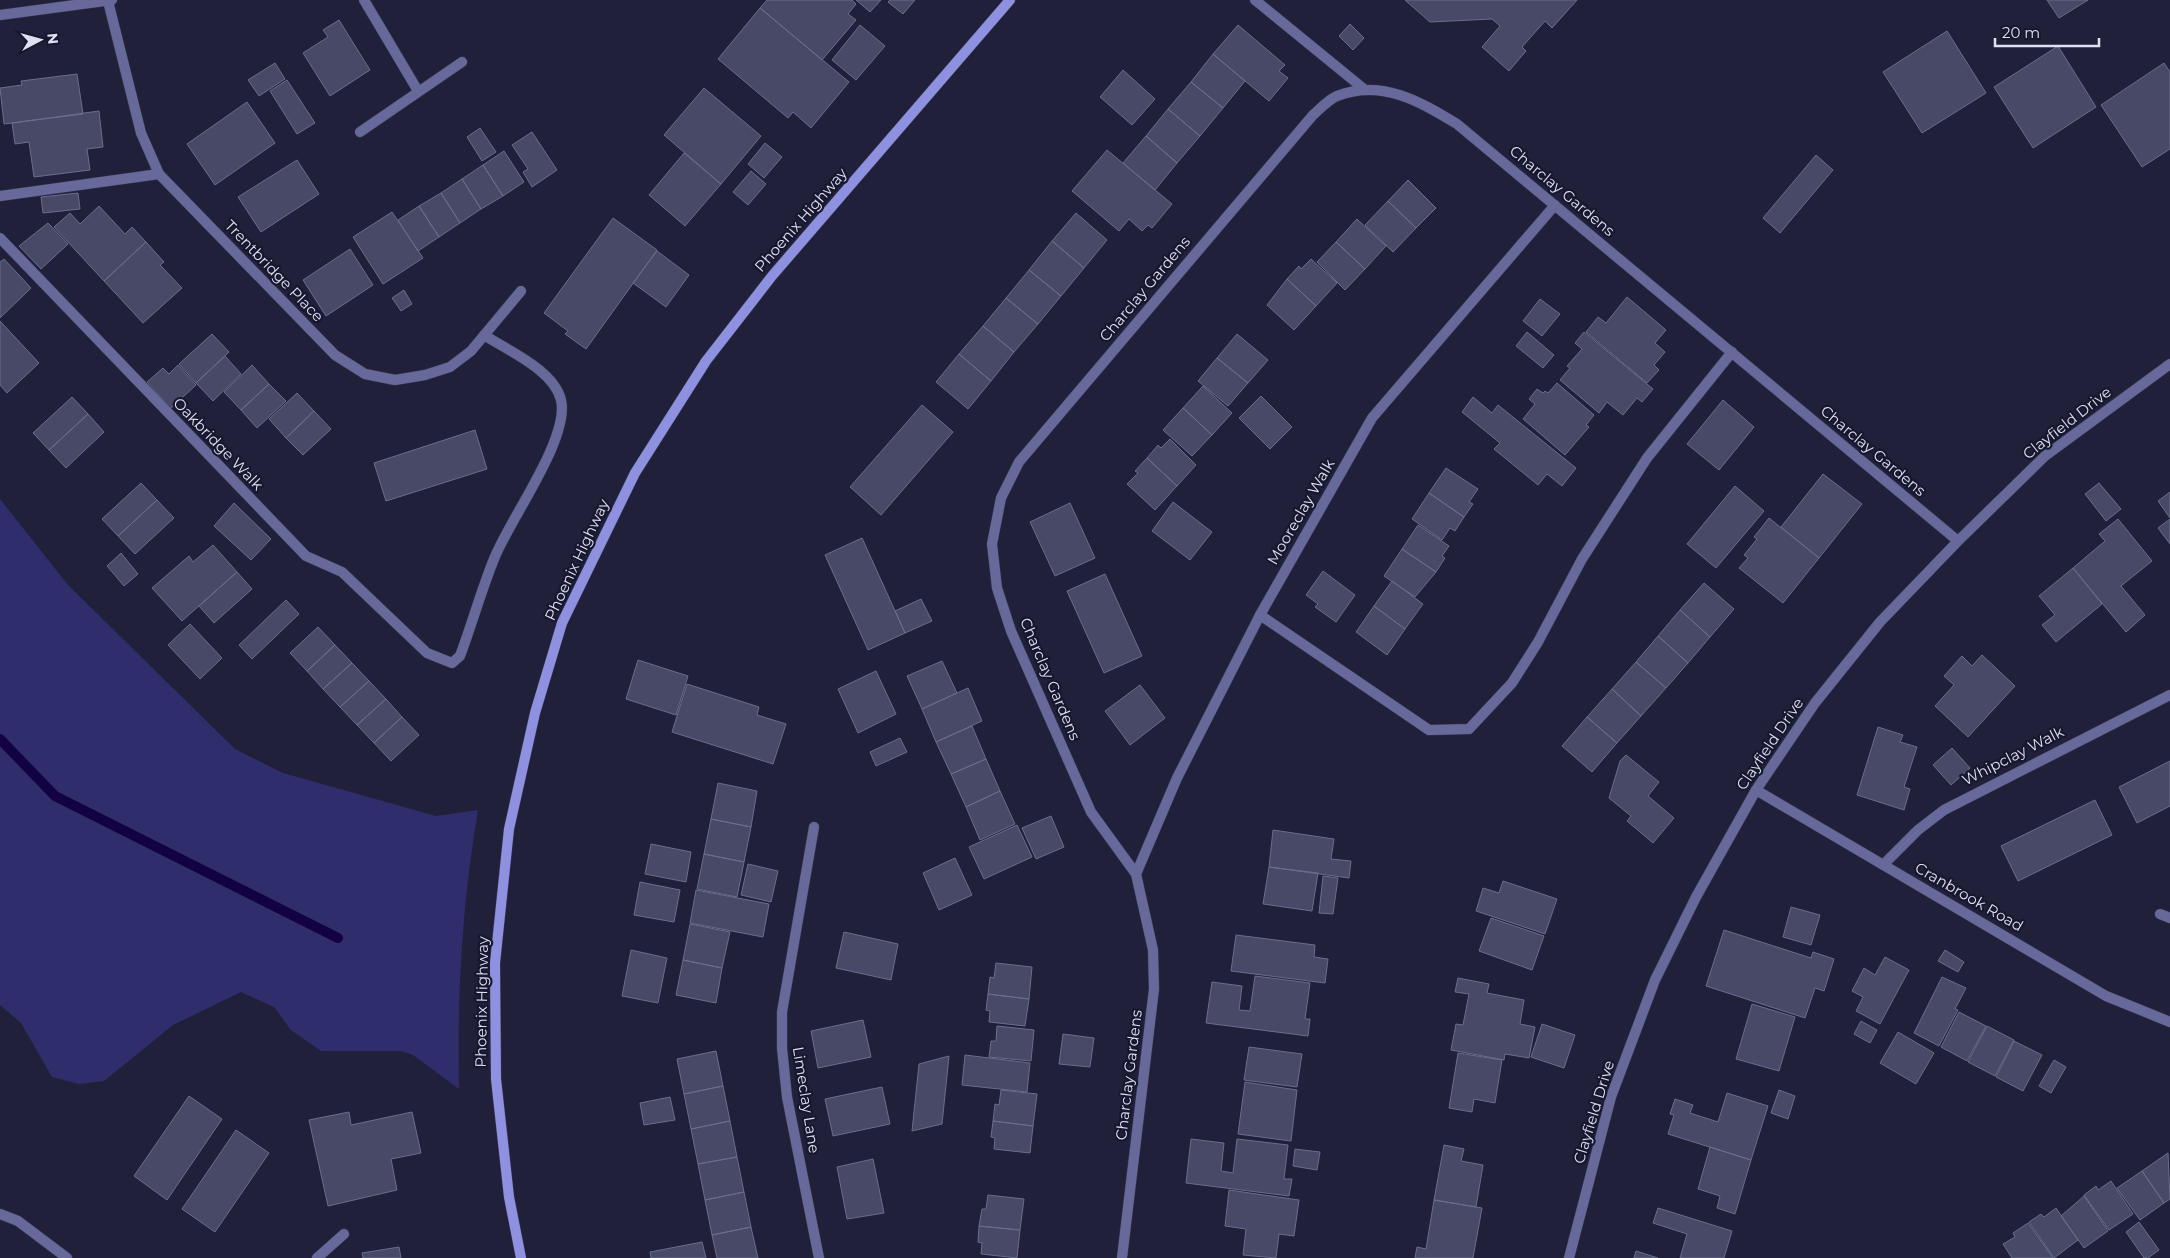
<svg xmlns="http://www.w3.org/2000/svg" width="2170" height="1258" font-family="Montserrat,sans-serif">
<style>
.green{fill:#302d6c}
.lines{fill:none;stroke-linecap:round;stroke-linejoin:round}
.stream{stroke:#120244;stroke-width:10}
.building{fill:#474967;stroke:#6a6d8c}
.service-casing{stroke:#3b3b54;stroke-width:11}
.minor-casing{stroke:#3b3b54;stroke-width:11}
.secondary-casing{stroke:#3b3b54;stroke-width:11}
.service{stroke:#67699b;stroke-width:10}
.minor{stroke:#67699b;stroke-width:10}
.secondary{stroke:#8e91e0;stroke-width:10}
.labels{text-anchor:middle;stroke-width:4.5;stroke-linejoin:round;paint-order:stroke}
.street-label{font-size:15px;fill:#dfe1f3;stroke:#171730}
</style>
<rect width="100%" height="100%" fill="#20203a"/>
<path class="green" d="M0 499 68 585 235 749 283 773 436 816 478 810C462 906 457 993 459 1089L413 1055 401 1051H321L291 1030 274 1007 241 992 173 1025 104 1081 79 1084 52 1077 21 1023 0 1005Z"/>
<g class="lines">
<path class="stream" d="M0 739 55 796 338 938"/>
</g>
<path class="building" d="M767 0H852L856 4 848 14 856 20 822 60 760 8Z
M856 0H881L870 12Z
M890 0H915L903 14 888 2Z
M1405 0H1577L1552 28 1545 21 1522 47 1526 51 1509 71 1482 47 1500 26 1492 19 1430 22Z
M2047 0H2088L2059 18Z
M760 8 849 82 811 128 793 112 788 118 718 59Z
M339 20 370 70 330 96 303 53 328 37 323 30Z
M1350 24 1364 38 1353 50 1339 36Z
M860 25 885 46 856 80 832 60Z
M1238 25 1285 65 1279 71 1288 78 1269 101 1213 54Z
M1947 31 1986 93 1922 133 1883 72Z
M2058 46 2096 107 2033 148 1994 87Z
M1213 54 1245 81 1223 108 1191 82Z
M275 63 285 79 259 96 248 80Z
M2164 63 2170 72V149L2142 167 2101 105Z
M1123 70 1155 99 1132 125 1100 97Z
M77 74 83 114 4 124 0 88 22 85 21 81Z
M287 80 315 123 297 134 270 91Z
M1191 82 1223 108 1200 136 1168 109Z
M704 88 761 136 721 184 664 135Z
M247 102 275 143 215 185 187 144Z
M1168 109 1200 136 1177 163 1146 136Z
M99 111 103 147 87 149 90 170 34 177 29 142 15 144 12 123Z
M480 128 496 152 482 161 467 137Z
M532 132 557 170 532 187 523 172 528 169 512 145Z
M1146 136 1177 163 1155 190 1123 163Z
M765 143 782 157 764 178 748 164Z
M1107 150 1172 204 1152 228 1148 225 1142 231 1129 219 1119 231 1072 191Z
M504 151 524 182 503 196 483 165Z
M684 153 721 184 685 226 649 195Z
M1816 155 1833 170 1780 233 1763 218Z
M297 160 319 194 261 232 238 197Z
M483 165 503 196 481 209 462 179Z
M751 171 766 184 748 205 733 192Z
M462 179 481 209 460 223 441 193Z
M1408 180 1436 208 1416 228 1388 201Z
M78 193 80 209 43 213 41 197Z
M441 193 460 223 439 237 419 206Z
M1388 201 1416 228 1393 252 1365 225Z
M99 206 125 234 132 227 146 242 104 281 54 227 70 213 80 224Z
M419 206 439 237 418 251 398 220Z
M392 212 423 258 383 284 353 237Z
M1076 213 1107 240 1084 268 1052 241Z
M613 218 657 250 586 349 565 334 568 331 544 313Z
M1357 219 1386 246 1365 269 1336 242Z
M48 223 68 244 41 269 19 246Z
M1052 241 1084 268 1061 296 1029 270Z
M146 242 164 262 160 265 182 288 143 323 104 281Z
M1336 242 1365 269 1345 290 1317 262Z
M350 249 373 285 326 316 303 280Z
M657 251 689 275 666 307 633 283Z
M4 259 31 288 0 318V262Z
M1311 259 1337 283 1316 306 1287 279 1299 266 1301 269Z
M1029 270 1061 296 1038 324 1006 298Z
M1287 279 1316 306 1294 330 1267 305Z
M404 290 412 304 401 311 392 298Z
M1627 297 1666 330 1655 343 1665 352 1654 365 1659 370 1647 383 1586 332 1598 317 1606 323Z
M1006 298 1038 324 1014 352 983 326Z
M1540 299 1560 314 1542 336 1523 321Z
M0 321 39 363 7 393 0 385Z
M983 326 1014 352 991 381 959 354Z
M1527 332 1554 355 1543 368 1516 346Z
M1584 332 1653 389 1642 402 1637 398 1623 415 1607 402 1599 413 1560 380 1570 368 1567 366 1582 349 1575 343Z
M212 334 229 352 196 383 179 364Z
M1237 334 1268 360 1248 383 1217 358Z
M959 354 991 381 968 409 936 382Z
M225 356 241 374 213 401 196 383Z
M1217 358 1248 383 1228 406 1198 381Z
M178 365 196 385 171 408 147 382 163 368 169 374Z
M252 365 269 384 241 410 224 392Z
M1557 383 1594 415 1586 425 1589 427 1565 455 1523 419 1535 404 1529 399 1537 389 1543 393 1545 391 1548 393Z
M269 384 286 401 257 428 241 410Z
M1203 386 1232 413 1212 435 1183 408Z
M297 393 314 411 286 438 269 419Z
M1261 396 1292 427 1270 449 1239 418Z
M72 397 88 414 49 450 33 433Z
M1473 397 1492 413 1498 405 1576 468 1562 486 1547 474 1538 485 1494 449 1500 443 1462 412Z
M1723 400 1754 427 1719 470 1687 444Z
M922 405 953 432 881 515 850 487Z
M1183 408 1212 435 1192 456 1163 430Z
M314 411 331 429 303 455 286 438Z
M88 414 104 432 66 468 49 450Z
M475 430 487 469 386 501 374 463Z
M1170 439 1196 465 1177 486 1147 458 1158 445 1161 448Z
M1147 458 1177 486 1155 510 1127 484 1138 473 1135 471Z
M1446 468 1478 489 1469 502 1473 504 1464 517 1429 493Z
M1823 474 1862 504 1819 558 1781 527Z
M141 483 157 500 118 536 102 519Z
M2099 483 2121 509 2106 521 2085 494Z
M1735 486 1764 511 1716 568 1687 544Z
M2170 492V518L2158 501Z
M1429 493 1464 517 1455 531 1450 528 1442 540 1412 519Z
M157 500 174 518 135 554 118 536Z
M1173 502 1212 532 1190 560 1152 531Z
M234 503 271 539 251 560 214 526Z
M1070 503 1095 558 1055 576 1030 522Z
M1769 518 1819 558 1783 603 1739 568 1748 558 1744 555 1757 539 1754 537Z
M2118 519 2152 561 2121 586 2145 615 2126 632 2073 568 2105 541 2099 534Z
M2170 519V544L2158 528Z
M1418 525 1449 546 1442 556 1445 558 1436 572 1402 549Z
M862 538 905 633 868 650 825 555Z
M213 545 237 572 182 621 152 588 189 556 193 562Z
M1402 549 1436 572 1415 597 1384 576Z
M121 553 138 574 124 586 107 566Z
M2073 568 2102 604 2056 642 2042 625 2055 615 2039 596Z
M1323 571 1355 595 1336 622 1315 607 1318 604 1306 595Z
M237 572 252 589 214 623 199 606Z
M1105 574 1142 656 1104 673 1067 591Z
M1392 581 1423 604 1405 629 1374 606Z
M1704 583 1734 609 1710 637 1680 610Z
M921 599 932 621 905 633 895 611Z
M286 600 299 614 252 659 239 645Z
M1374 606 1405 629 1387 655 1356 632Z
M1680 610 1710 637 1688 663 1658 636Z
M190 624 222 658 200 679 168 645Z
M318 627 335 645 307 671 290 653Z
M1658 636 1688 663 1666 688 1636 662Z
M335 645 352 663 323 689 307 671Z
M1982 655 2015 686 1968 737 1935 706 1954 685 1944 676 1962 656 1972 666Z
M638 660 688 676 676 715 626 699Z
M942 661 957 693 922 709 907 676Z
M1636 662 1666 688 1641 716 1612 689Z
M352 663 369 681 340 707 323 689Z
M876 671 896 714 858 733 838 689Z
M369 681 386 699 357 725 340 707Z
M687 684 759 707 757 715 786 724 773 764 672 732Z
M1140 685 1165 718 1130 745 1105 711Z
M968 688 982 721 936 742 922 709Z
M1612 689 1641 716 1617 743 1587 717Z
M386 699 402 717 374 743 357 725Z
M402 717 419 735 391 761 374 743Z
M1587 717 1617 743 1592 772 1562 746Z
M972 726 986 759 951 774 936 742Z
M1878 727 1903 735 1900 742 1917 747 1904 787 1910 789 1904 810 1857 795Z
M900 738 907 752 876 766 870 752Z
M1952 748 1970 768 1951 785 1933 765Z
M1626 755 1659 782 1648 796 1674 818 1653 843 1627 821 1631 816 1609 798 1620 761Z
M986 759 1000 791 966 807 951 774Z
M2170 761V806L2137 823 2119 787Z
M718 783 757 791 751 827 711 819Z
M1000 791 1015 824 980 840 966 807Z
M2095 800 2112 835 2018 881 2001 846Z
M1051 816 1064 847 1036 859 1022 828Z
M711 819 751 827 744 862 704 854Z
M1017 825 1032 857 984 879 969 847Z
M1273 830 1334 839 1331 859 1351 861 1349 878 1269 867Z
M651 844 691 852 686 882 645 874Z
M704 854 744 862 737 897 697 889Z
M955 858 972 895 939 910 923 873Z
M748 864 778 871 771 902 741 895Z
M1269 867 1318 873 1312 911 1263 904Z
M1323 876 1338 878 1333 914 1319 913Z
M1503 881 1557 899 1545 934 1476 911 1483 888 1499 893Z
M640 882 680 890 674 922 634 915Z
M696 890 769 904 763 937 690 923Z
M1791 907 1820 915 1811 945 1783 937Z
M1491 918 1544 936 1532 970 1479 951Z
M690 924 730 932 722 968 683 960Z
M1724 930 1811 958 1813 952 1834 959 1824 991 1815 988 1805 1018 1706 986Z
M844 932 898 944 891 980 836 968Z
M1236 935 1315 945 1314 957 1328 959 1325 983 1231 971Z
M631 950 667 958 658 1003 622 996Z
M1945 950 1964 962 1958 972 1938 961Z
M1885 957 1909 970 1880 1024 1856 1011 1863 997 1852 991 1864 968 1875 975Z
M683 960 722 968 716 1003 676 995Z
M996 963 1032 967 1029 999 988 994 990 977 994 978Z
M1255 976 1310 983 1305 1019H1310L1308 1036 1206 1023 1212 982 1242 986 1239 1010 1250 1011Z
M1942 977 1966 988 1955 1009 1958 1010 1939 1046 1914 1033Z
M1458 978 1489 984 1487 993 1524 1000 1520 1024 1535 1027 1529 1058 1505 1054 1504 1060 1451 1050 1456 1024 1463 1025 1469 994 1455 992Z
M988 994 1029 999 1025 1026 989 1022 990 1011 986 1010Z
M1752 1004 1795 1017 1779 1071 1736 1059Z
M1959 1012 1986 1026 1967 1061 1941 1047Z
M863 1020 871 1057 818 1068 811 1031Z
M1861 1021 1877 1030 1870 1043 1854 1034Z
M1542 1024 1575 1035 1564 1068 1531 1057Z
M997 1026 1034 1030 1031 1061 989 1057 991 1041H996Z
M1987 1026 2014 1040 1995 1076 1968 1062Z
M1898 1032 1934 1053 1916 1084 1880 1063Z
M1063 1034 1094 1038 1090 1067 1059 1064Z
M2014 1041 2042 1055 2023 1091 1996 1077Z
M1249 1047 1302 1054 1297 1087 1244 1080Z
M716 1051 723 1086 684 1094 677 1059Z
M1458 1053 1502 1060 1495 1103 1474 1099 1472 1112 1449 1108Z
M965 1055 1030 1063 1027 1092 962 1085Z
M949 1056 942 1124 912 1131 919 1064Z
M2054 1060 2066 1067 2051 1093 2039 1086Z
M1245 1082 1297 1090 1291 1141 1238 1134Z
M723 1086 730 1121 691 1129 684 1094Z
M882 1087 890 1124 833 1136 825 1099Z
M1001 1090 1037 1094 1033 1126 993 1121 995 1104 999 1105Z
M1779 1090 1795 1096 1788 1119 1771 1113Z
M1727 1093 1768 1106 1751 1160 1668 1134 1674 1115 1670 1114 1675 1099 1693 1105 1690 1113 1718 1122Z
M189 1096 222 1119 167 1200 134 1176Z
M670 1097 675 1120 644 1125 640 1103Z
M349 1112 351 1125 412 1112 421 1153 391 1159 397 1190 328 1206 309 1120Z
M730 1121 737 1157 698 1164 691 1129Z
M993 1121 1033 1126 1030 1153 994 1149 995 1138 991 1137Z
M236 1130 269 1153 215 1232 182 1209Z
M1191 1139 1224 1143 1221 1171 1233 1173 1237 1139 1288 1145 1284 1179H1292L1289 1196 1186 1183Z
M1444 1145 1464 1149 1461 1161 1483 1165 1476 1207 1434 1200Z
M1710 1147 1751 1160 1735 1214 1717 1208 1720 1196 1698 1189Z
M1295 1149 1320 1152 1317 1170 1293 1166Z
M2168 1153 2170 1199 2164 1203 2142 1171Z
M737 1157 744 1192 705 1200 698 1164Z
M873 1159 884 1213 847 1219 837 1167Z
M2142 1171 2164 1203 2140 1220 2117 1188Z
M2111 1181 2133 1214 2109 1230 2084 1195 2096 1186 2098 1190Z
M1229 1190 1299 1200 1294 1236 1279 1234 1276 1258 1243 1255 1246 1229 1225 1226Z
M744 1192 751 1227 712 1235 705 1200Z
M988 1195 1024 1199 1020 1230 979 1226 982 1209H986Z
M2084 1196 2108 1231 2084 1248 2061 1216Z
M1434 1200 1482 1208 1473 1258H1415L1417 1247 1426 1249Z
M1658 1208 1732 1231 1724 1258H1680L1687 1234 1653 1223Z
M2056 1208 2078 1240 2054 1258 2029 1222 2041 1214 2044 1217Z
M2139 1222 2159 1250 2148 1258H2144L2126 1232Z
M2028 1223 2053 1258H2012L2003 1244 2015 1237 2013 1233Z
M979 1226 1020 1230 1017 1258 981 1254 982 1243 978 1242Z
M751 1227 758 1258H717L712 1235Z
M702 1242 706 1258H651L650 1252Z
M399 1247 401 1258H363L362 1253Z
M1636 1251 1658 1258H1634Z"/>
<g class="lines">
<defs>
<path id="service" d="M1255 0 1364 89
M0 196 159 174
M1260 615 1429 730 1469 729 1512 683 1538 642 1582 559 1647 458 1732 352
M2160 914 2170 918"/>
<path id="minor" d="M364 0 418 91
M108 1 141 133 159 174 335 355 365 374 395 380 425 375 450 367 471 351 521 291
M0 15 112 0
M360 132 462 62
M0 238 306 556 342 572 427 653 452 663 460 656C472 624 481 591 494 559 509 520 570 439 561 400 554 370 507 350 484 335
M1756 790 2106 996 2170 1022
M814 827 782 1012V1048L787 1097 819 1258
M1883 865 1918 830 1944 810 2170 695
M1136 874 1177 778 1260 615 1372 418 1555 205
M0 1214 18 1221 67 1258
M317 1258 344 1234
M1122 1258 1154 989 1153 950 1136 874 1091 812 1011 631 997 588 992 544 1001 498 1019 462 1313 115C1320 109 1329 99 1337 96 1382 79 1419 101 1457 124L1958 541
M1569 1258 1611 1097 1655 980 1696 897 1756 790 1815 703 1880 622 1958 541 2045 456 2170 364"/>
<path id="secondary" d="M521 1258 509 1197 496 1079 495 963 509 829 535 713 562 623 635 473 706 361 772 276 1010 0"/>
</defs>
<use href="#service" class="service-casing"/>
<use href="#minor" class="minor-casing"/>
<use href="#secondary" class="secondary-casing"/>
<use href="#service" class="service"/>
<use href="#minor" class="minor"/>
<use href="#secondary" class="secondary"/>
</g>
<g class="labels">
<g class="street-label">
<text transform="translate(1562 191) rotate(40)" y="5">Charclay Gardens</text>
<text transform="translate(801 220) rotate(-49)" y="5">Phoenix Highway</text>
<text transform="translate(274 271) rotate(46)" y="5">Trentbridge Place</text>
<text transform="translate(1145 289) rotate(-50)" y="5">Charclay Gardens</text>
<text transform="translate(2067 423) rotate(-38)" y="5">Clayfield Drive</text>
<text transform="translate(218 444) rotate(46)" y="5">Oakbridge Walk</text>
<text transform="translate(1873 451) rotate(40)" y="5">Charclay Gardens</text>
<text transform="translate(1301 512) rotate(-60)" y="5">Mooreclay Walk</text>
<text transform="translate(577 560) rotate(-65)" y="5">Phoenix Highway</text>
<text transform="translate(1050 679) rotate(67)" y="5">Charclay Gardens</text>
<text transform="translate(1770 744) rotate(-56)" y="5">Clayfield Drive</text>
<text transform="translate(2013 756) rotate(-27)" y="5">Whipclay Walk</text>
<text transform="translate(1969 897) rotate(30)" y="5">Cranbrook Road</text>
<text transform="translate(482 1002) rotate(-89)" y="5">Phoenix Highway</text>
<text transform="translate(1129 1075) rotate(-83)" y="5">Charclay Gardens</text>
<text transform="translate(806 1100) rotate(81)" y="5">Limeclay Lane</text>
<text transform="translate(1594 1112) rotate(-73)" y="5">Clayfield Drive</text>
</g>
</g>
<g transform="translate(40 40) rotate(84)" stroke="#171730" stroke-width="4" paint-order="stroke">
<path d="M0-4L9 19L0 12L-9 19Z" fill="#dfe1f3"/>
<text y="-8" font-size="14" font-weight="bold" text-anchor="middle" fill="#dfe1f3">N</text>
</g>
<path d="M1995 38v8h104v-8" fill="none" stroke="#dfe1f3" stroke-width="2.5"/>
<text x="2002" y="38" font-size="15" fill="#dfe1f3" stroke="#171730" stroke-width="4" paint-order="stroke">20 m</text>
</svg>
